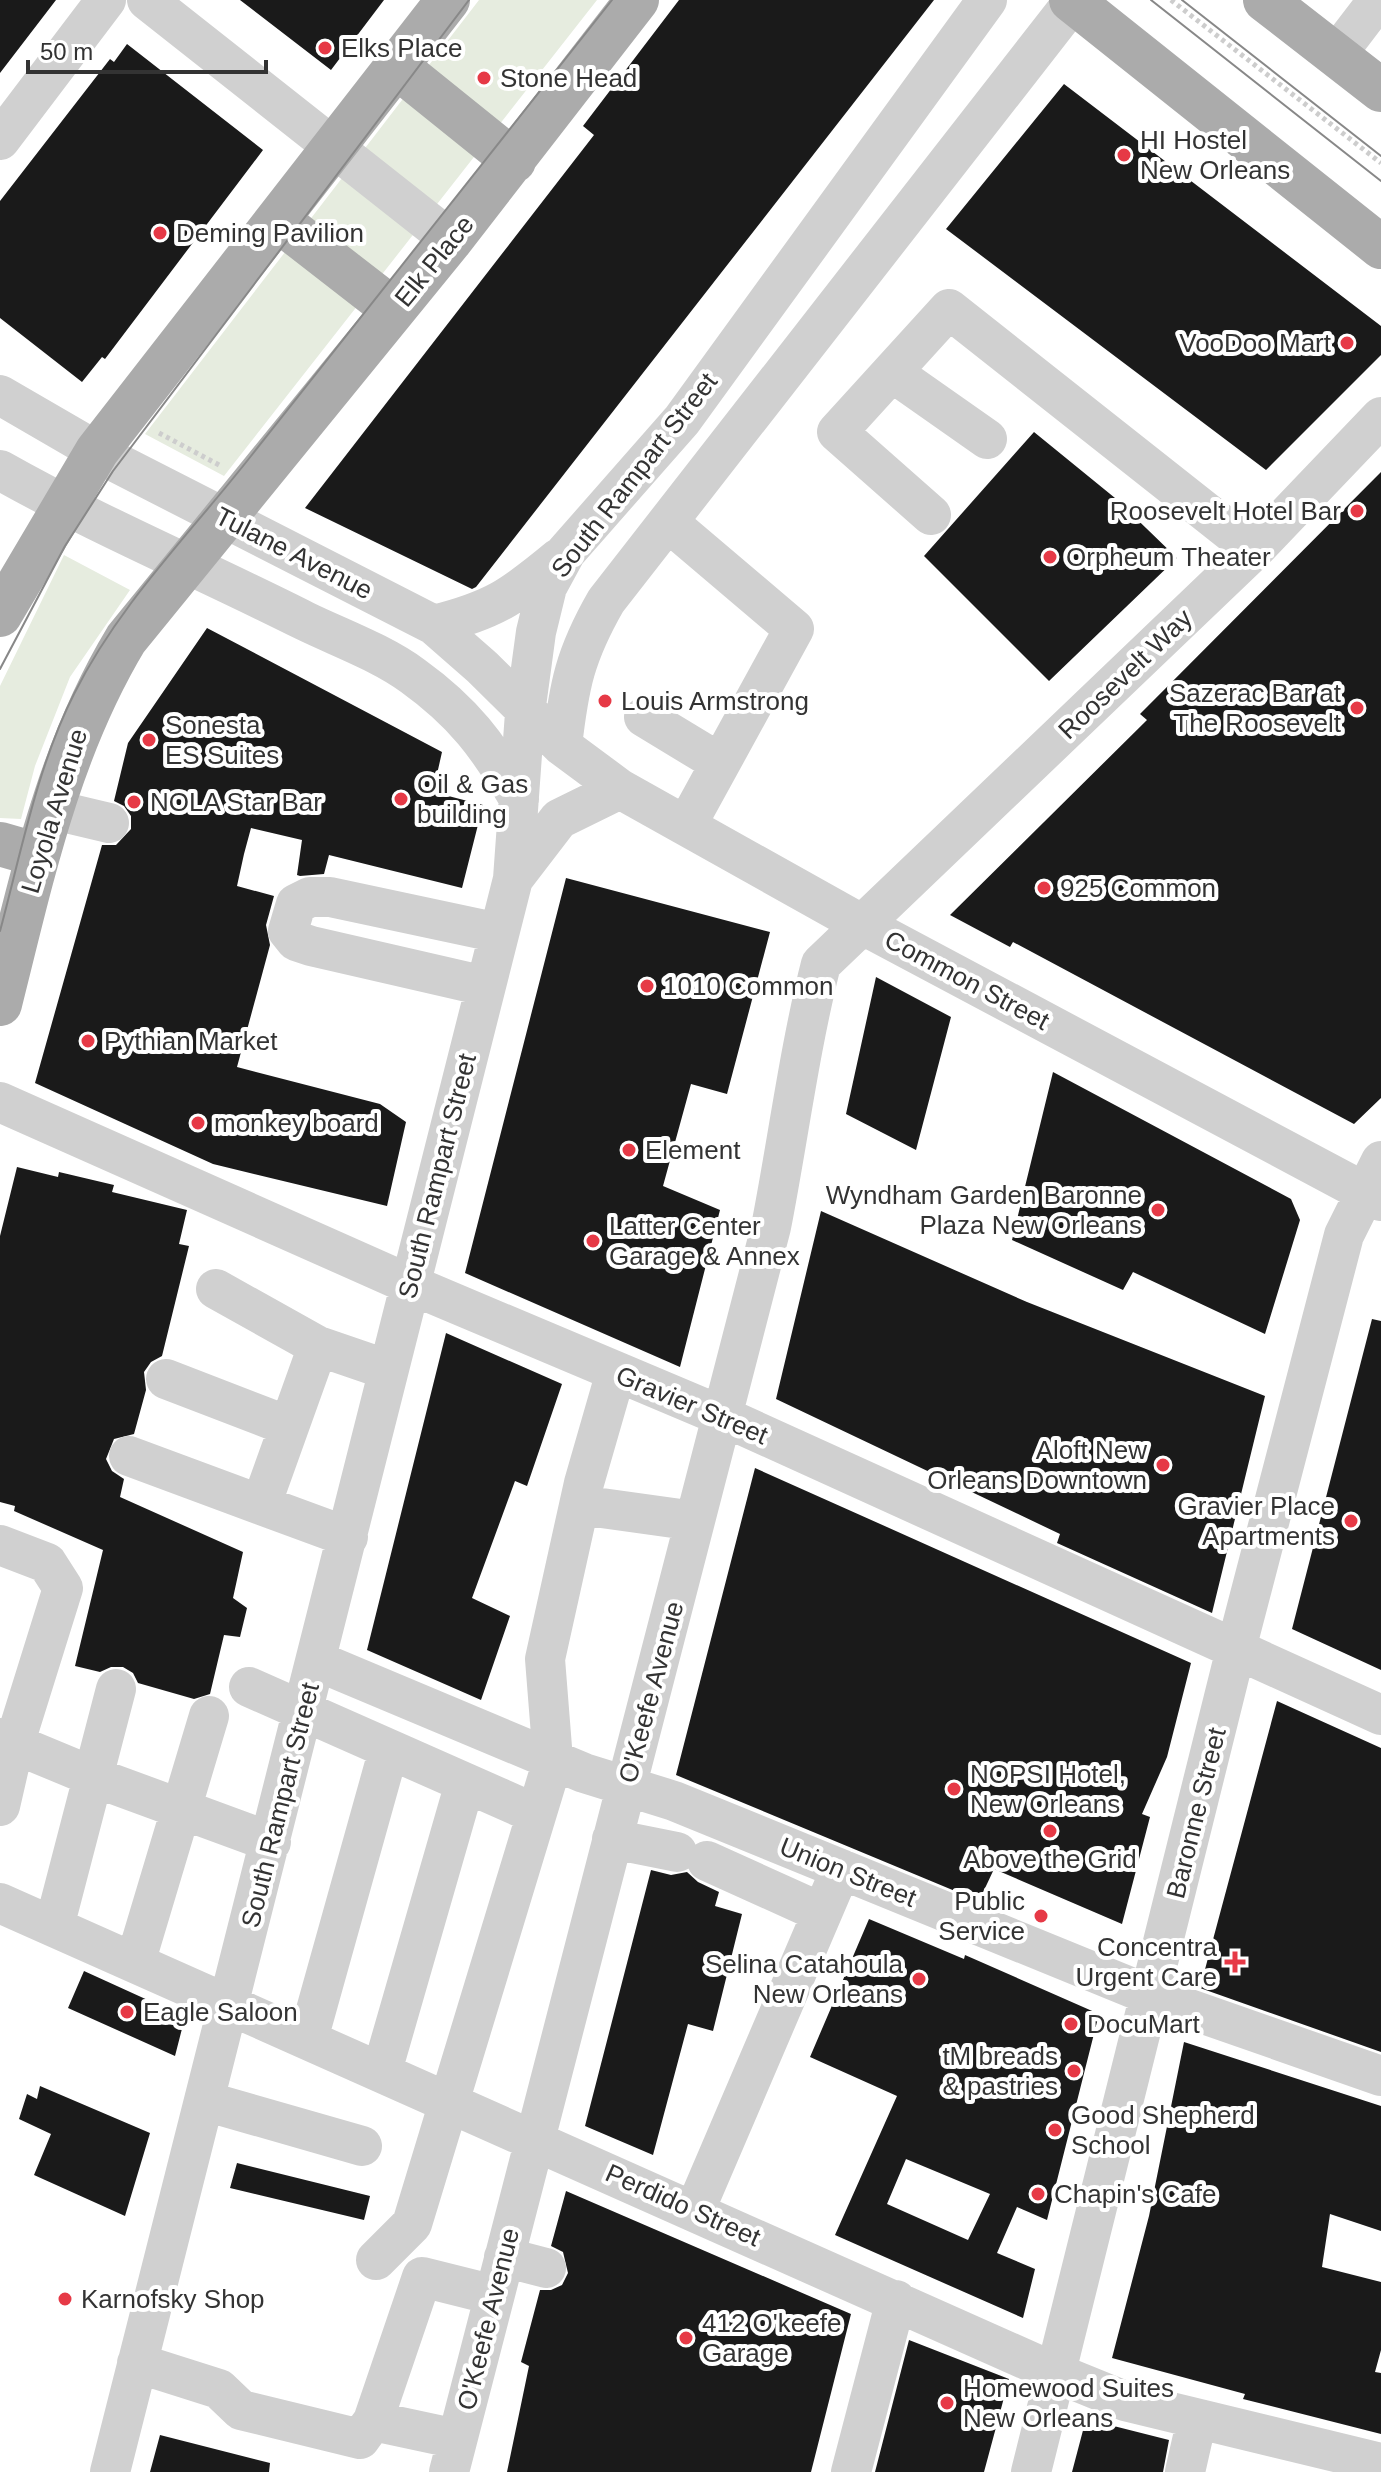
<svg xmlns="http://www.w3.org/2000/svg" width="1381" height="2472" font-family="Helvetica,sans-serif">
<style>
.green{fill:#e6ecdf}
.building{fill:#1a1a1a;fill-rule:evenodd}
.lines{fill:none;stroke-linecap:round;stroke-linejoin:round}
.path{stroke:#cdcdcd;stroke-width:5;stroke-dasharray:4 4;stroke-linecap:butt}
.minor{stroke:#d0d0d0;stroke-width:40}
.major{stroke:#ababab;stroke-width:44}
.tram{stroke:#888;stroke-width:2}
.poi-dot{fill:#e63946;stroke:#fff;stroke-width:3}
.labels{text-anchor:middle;stroke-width:8;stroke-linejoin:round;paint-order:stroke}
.poi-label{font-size:26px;fill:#333;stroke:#fff;text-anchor:start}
.street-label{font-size:26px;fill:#333;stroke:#fff}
</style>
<rect width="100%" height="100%" fill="#fff"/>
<path class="green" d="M479 0H597L224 476 145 434Z
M64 555 130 590 70 677 35 766 21 819 0 818V686Z"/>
<path class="building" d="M0 0H56L0 73Z
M240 0H384L331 70Z
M679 0H934L476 587 472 589 305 508 594 135 583 126Z
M127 44 263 150 105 359 102 357 82 382 0 318V201L110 59 114 62Z
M1064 84 1381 326V355L1266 470 946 229Z
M1034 432 1115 498 1177 558 1049 681 924 556Z
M1381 472V1098L1354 1124 1013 942 1010 947 950 915 1147 720 1140 714Z
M207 628 442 752 433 792 483 805 462 888 329 855 324 874 300 876 297 875 302 840 251 828 244 854 237 886 274 896 266 925 270 945 237 1067 380 1104 406 1122 387 1206 213 1164 35 1083 102 845H116L131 829V816L124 806 114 801 128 743Z
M566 878 770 932 727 1094 691 1084 663 1186 720 1210 680 1367 465 1273Z
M876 977 951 1017 916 1150 846 1114Z
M1053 1072 1291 1199 1300 1220 1265 1334 1133 1272 1123 1290 1012 1240Z
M17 1167 58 1177 59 1172 114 1185 112 1192 187 1210 179 1244 189 1246 162 1356 151 1362 144 1372 146 1390 134 1434 114 1439 106 1459 112 1471 124 1479 120 1497 243 1552 233 1598 247 1608 240 1637 224 1635 210 1694 194 1699 138 1683 133 1673 123 1667H111L100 1672 75 1666 103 1550 14 1511 15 1506 0 1502V1236Z
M821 1211 1027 1302 1265 1396 1212 1613 1057 1543 1060 1534 776 1399Z
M1372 1319 1381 1321V1670L1292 1629Z
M446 1333 562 1384 527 1486 515 1481 472 1598 510 1616 481 1700 367 1650Z
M755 1468 1191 1663 1167 1757 1142 1814 1150 1817 1122 1924 994 1869 979 1901 676 1775Z
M1277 1701 1381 1748V2052L1200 1988Z
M651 1870 671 1875 687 1872 698 1882 719 1892 715 1906 742 1914 713 2031 688 2024 653 2155 585 2126Z
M869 1919 964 1959 965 1955 1099 2014 1047 2220 1017 2207 997 2253 1035 2269 1023 2318 835 2235 897 2096 810 2057ZM906 2159 990 2194 968 2240 887 2204Z
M84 1971 185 2017 175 2056 68 2008Z
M1184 2042 1381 2106V2231L1330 2214 1322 2267 1381 2282V2350L1375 2372 1381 2373V2434L1243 2399 1245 2394 1112 2358 1149 2216Z
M40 2086 150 2133 125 2216 34 2175 51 2134 19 2119 27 2094 37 2099Z
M237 2163 370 2196 364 2220 230 2188Z
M566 2191 851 2314 811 2472H507L529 2366 521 2362 540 2290H551L562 2285 568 2273 563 2252 551 2246Z
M909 2340 1009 2379 984 2472H875Z
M1086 2419 1169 2440 1163 2472H1072Z
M160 2435 270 2463 269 2472H150Z"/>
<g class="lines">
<path class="path" d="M1171 0 1381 163
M159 433 221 466"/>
<path class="minor" d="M147 0 451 240
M1336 55 1378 0
M0 140 106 0
M893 373 987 439
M0 395 119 464 434 625 482 667 562 746 620 789 863 925 1381 1201
M0 470C99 526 204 570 305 621 340 638 382 653 413 676 463 712 489 746 519 799
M931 515 837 432 949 309 1254 550
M668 522 794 629 686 826
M434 625C494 610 512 597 559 558
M644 717 720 763
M562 746C569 685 575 655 606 601L1073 2
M50 809 109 823
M513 879 559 819 620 789
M485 986 311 946 296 941 288 931 296 904 310 897H330L499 933
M0 1102 409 1284 722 1416 1381 1715
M216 1289 318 1346
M166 1379 288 1426
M129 1456 261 1505
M580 1505 695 1521
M348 1537 261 1505 318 1346 388 1370
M0 1545 47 1563 63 1588 14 1745 0 1806
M317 1661 584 1773 674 1801 1152 1996 1381 2076
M249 1687 536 1814
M0 1738 94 1777 271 1842
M612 1839 677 1852
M707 1861 822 1913
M0 1903 1056 2373 1125 2401 1381 2463
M54 1927 116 1689
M135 1963 209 1716
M308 2039 389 1749
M382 2071 465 1783
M205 2101 362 2146
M695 2210 841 1869
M504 2257 546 2268
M376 2260 412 2224 553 1760 545 1659 584 1483 616 1372
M137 2363 219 2389 241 2410 360 2439 373 2421 457 2439
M373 2421 422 2277 494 2295
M110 2472 513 879 525 713 536 632 547 587 566 552 682 420 987 0
M449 2472 771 1227C788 1140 799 1051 821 964L1254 550 1381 417
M851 2472 896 2300
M1031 2472 1236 1649 1344 1235 1381 1161
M1185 2472 1197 2419"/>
<path class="major" d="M1071 0 1381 247
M1265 0 1381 90
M396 66 514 161
M278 220 394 310
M0 615 97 451 448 0
M0 844 38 855
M0 1004C32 877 58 752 126 639L451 240 637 0"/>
<path class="tram" d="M1151 0 1381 181
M1182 0 1381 156
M0 669 65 546 113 471 469 0
M0 931C21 853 37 767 74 694 119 604 189 535 251 456 371 304 492 153 612 0"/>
</g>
<g class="poi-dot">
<circle cx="325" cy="48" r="8"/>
<circle cx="484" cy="78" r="8"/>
<circle cx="1124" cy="155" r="8"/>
<circle cx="160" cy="233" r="8"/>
<circle cx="1347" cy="343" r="8"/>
<circle cx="1357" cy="511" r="8"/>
<circle cx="1050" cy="557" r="8"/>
<circle cx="605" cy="701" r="8"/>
<circle cx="1357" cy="708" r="8"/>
<circle cx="149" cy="740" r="8"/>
<circle cx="401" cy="799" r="8"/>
<circle cx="134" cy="802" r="8"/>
<circle cx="1044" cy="888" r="8"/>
<circle cx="647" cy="986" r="8"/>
<circle cx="88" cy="1041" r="8"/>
<circle cx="198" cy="1123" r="8"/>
<circle cx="629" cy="1150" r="8"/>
<circle cx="1158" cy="1210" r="8"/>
<circle cx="593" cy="1241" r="8"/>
<circle cx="1163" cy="1465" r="8"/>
<circle cx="1351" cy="1521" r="8"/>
<circle cx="954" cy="1789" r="8"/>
<circle cx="1050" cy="1831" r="8"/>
<circle cx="1041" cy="1916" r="8"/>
<path d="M1231 1950h8v8h8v8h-8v8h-8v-8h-8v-8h8z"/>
<circle cx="919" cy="1979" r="8"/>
<circle cx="127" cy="2012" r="8"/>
<circle cx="1071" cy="2024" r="8"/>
<circle cx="1074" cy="2071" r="8"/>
<circle cx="1055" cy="2130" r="8"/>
<circle cx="1038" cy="2194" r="8"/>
<circle cx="65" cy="2299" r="8"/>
<circle cx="686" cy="2338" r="8"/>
<circle cx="947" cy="2403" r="8"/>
</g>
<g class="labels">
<g class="poi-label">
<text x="341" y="57">Elks Place</text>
<text x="500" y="87">Stone Head</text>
<text x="1140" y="149">HI Hostel<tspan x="1140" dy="30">New Orleans</tspan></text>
<text x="176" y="242">Deming Pavilion</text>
<text x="1331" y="352" text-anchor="end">VooDoo Mart</text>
<text x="1341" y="520" text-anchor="end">Roosevelt Hotel Bar</text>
<text x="1066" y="566">Orpheum Theater</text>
<text x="1341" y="702" text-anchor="end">Sazerac Bar at<tspan x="1341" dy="30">The Roosevelt</tspan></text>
<text x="621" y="710">Louis Armstrong</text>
<text x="165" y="734">Sonesta<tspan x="165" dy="30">ES Suites</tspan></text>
<text x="417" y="793">Oil &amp; Gas<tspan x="417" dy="30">building</tspan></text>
<text x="150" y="811">NOLA Star Bar</text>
<text x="1060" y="897">925 Common</text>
<text x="663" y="995">1010 Common</text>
<text x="104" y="1050">Pythian Market</text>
<text x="214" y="1132">monkey board</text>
<text x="645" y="1159">Element</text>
<text x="1142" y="1204" text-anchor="end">Wyndham Garden Baronne<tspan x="1142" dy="30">Plaza New Orleans</tspan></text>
<text x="609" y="1235">Latter Center<tspan x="609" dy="30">Garage &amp; Annex</tspan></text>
<text x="1147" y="1459" text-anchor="end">Aloft New<tspan x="1147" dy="30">Orleans Downtown</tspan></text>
<text x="1335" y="1515" text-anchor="end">Gravier Place<tspan x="1335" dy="30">Apartments</tspan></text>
<text x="970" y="1783">NOPSI Hotel,<tspan x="970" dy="30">New Orleans</tspan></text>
<text x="1050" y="1868" text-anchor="middle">Above the Grid</text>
<text x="1025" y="1910" text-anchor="end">Public<tspan x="1025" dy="30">Service</tspan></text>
<text x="1217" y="1956" text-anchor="end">Concentra<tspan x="1217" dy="30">Urgent Care</tspan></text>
<text x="903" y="1973" text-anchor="end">Selina Catahoula<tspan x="903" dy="30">New Orleans</tspan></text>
<text x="143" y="2021">Eagle Saloon</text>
<text x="1087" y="2033">DocuMart</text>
<text x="1058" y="2065" text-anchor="end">tM breads<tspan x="1058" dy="30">&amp; pastries</tspan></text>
<text x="1071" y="2124">Good Shepherd<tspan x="1071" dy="30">School</tspan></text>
<text x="1054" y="2203">Chapin's Cafe</text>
<text x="81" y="2308">Karnofsky Shop</text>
<text x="702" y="2332">412 O'keefe<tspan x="702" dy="30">Garage</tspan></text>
<text x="963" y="2397">Homewood Suites<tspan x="963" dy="30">New Orleans</tspan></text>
</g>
<g class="street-label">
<text transform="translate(434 261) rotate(-51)" y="9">Elk Place</text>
<text transform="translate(634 475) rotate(-52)" y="9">South Rampart Street</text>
<text transform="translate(294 553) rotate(27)" y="9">Tulane Avenue</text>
<text transform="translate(1125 674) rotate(-44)" y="9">Roosevelt Way</text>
<text transform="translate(54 811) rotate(-73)" y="9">Loyola Avenue</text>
<text transform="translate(967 980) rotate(28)" y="9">Common Street</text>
<text transform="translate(437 1176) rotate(-76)" y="9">South Rampart Street</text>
<text transform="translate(692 1405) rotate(23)" y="9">Gravier Street</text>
<text transform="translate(651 1692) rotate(-75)" y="9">O'Keefe Avenue</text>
<text transform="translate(280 1805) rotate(-76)" y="9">South Rampart Street</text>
<text transform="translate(1196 1813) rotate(-76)" y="9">Baronne Street</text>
<text transform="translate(848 1872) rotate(22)" y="9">Union Street</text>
<text transform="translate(683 2205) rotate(24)" y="9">Perdido Street</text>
<text transform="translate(488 2319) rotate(-76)" y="9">O'Keefe Avenue</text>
</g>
</g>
<path d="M28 60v12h238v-12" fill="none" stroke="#333333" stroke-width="4"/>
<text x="40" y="60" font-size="24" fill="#333333" stroke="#ffffff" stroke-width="6" paint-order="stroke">50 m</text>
</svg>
